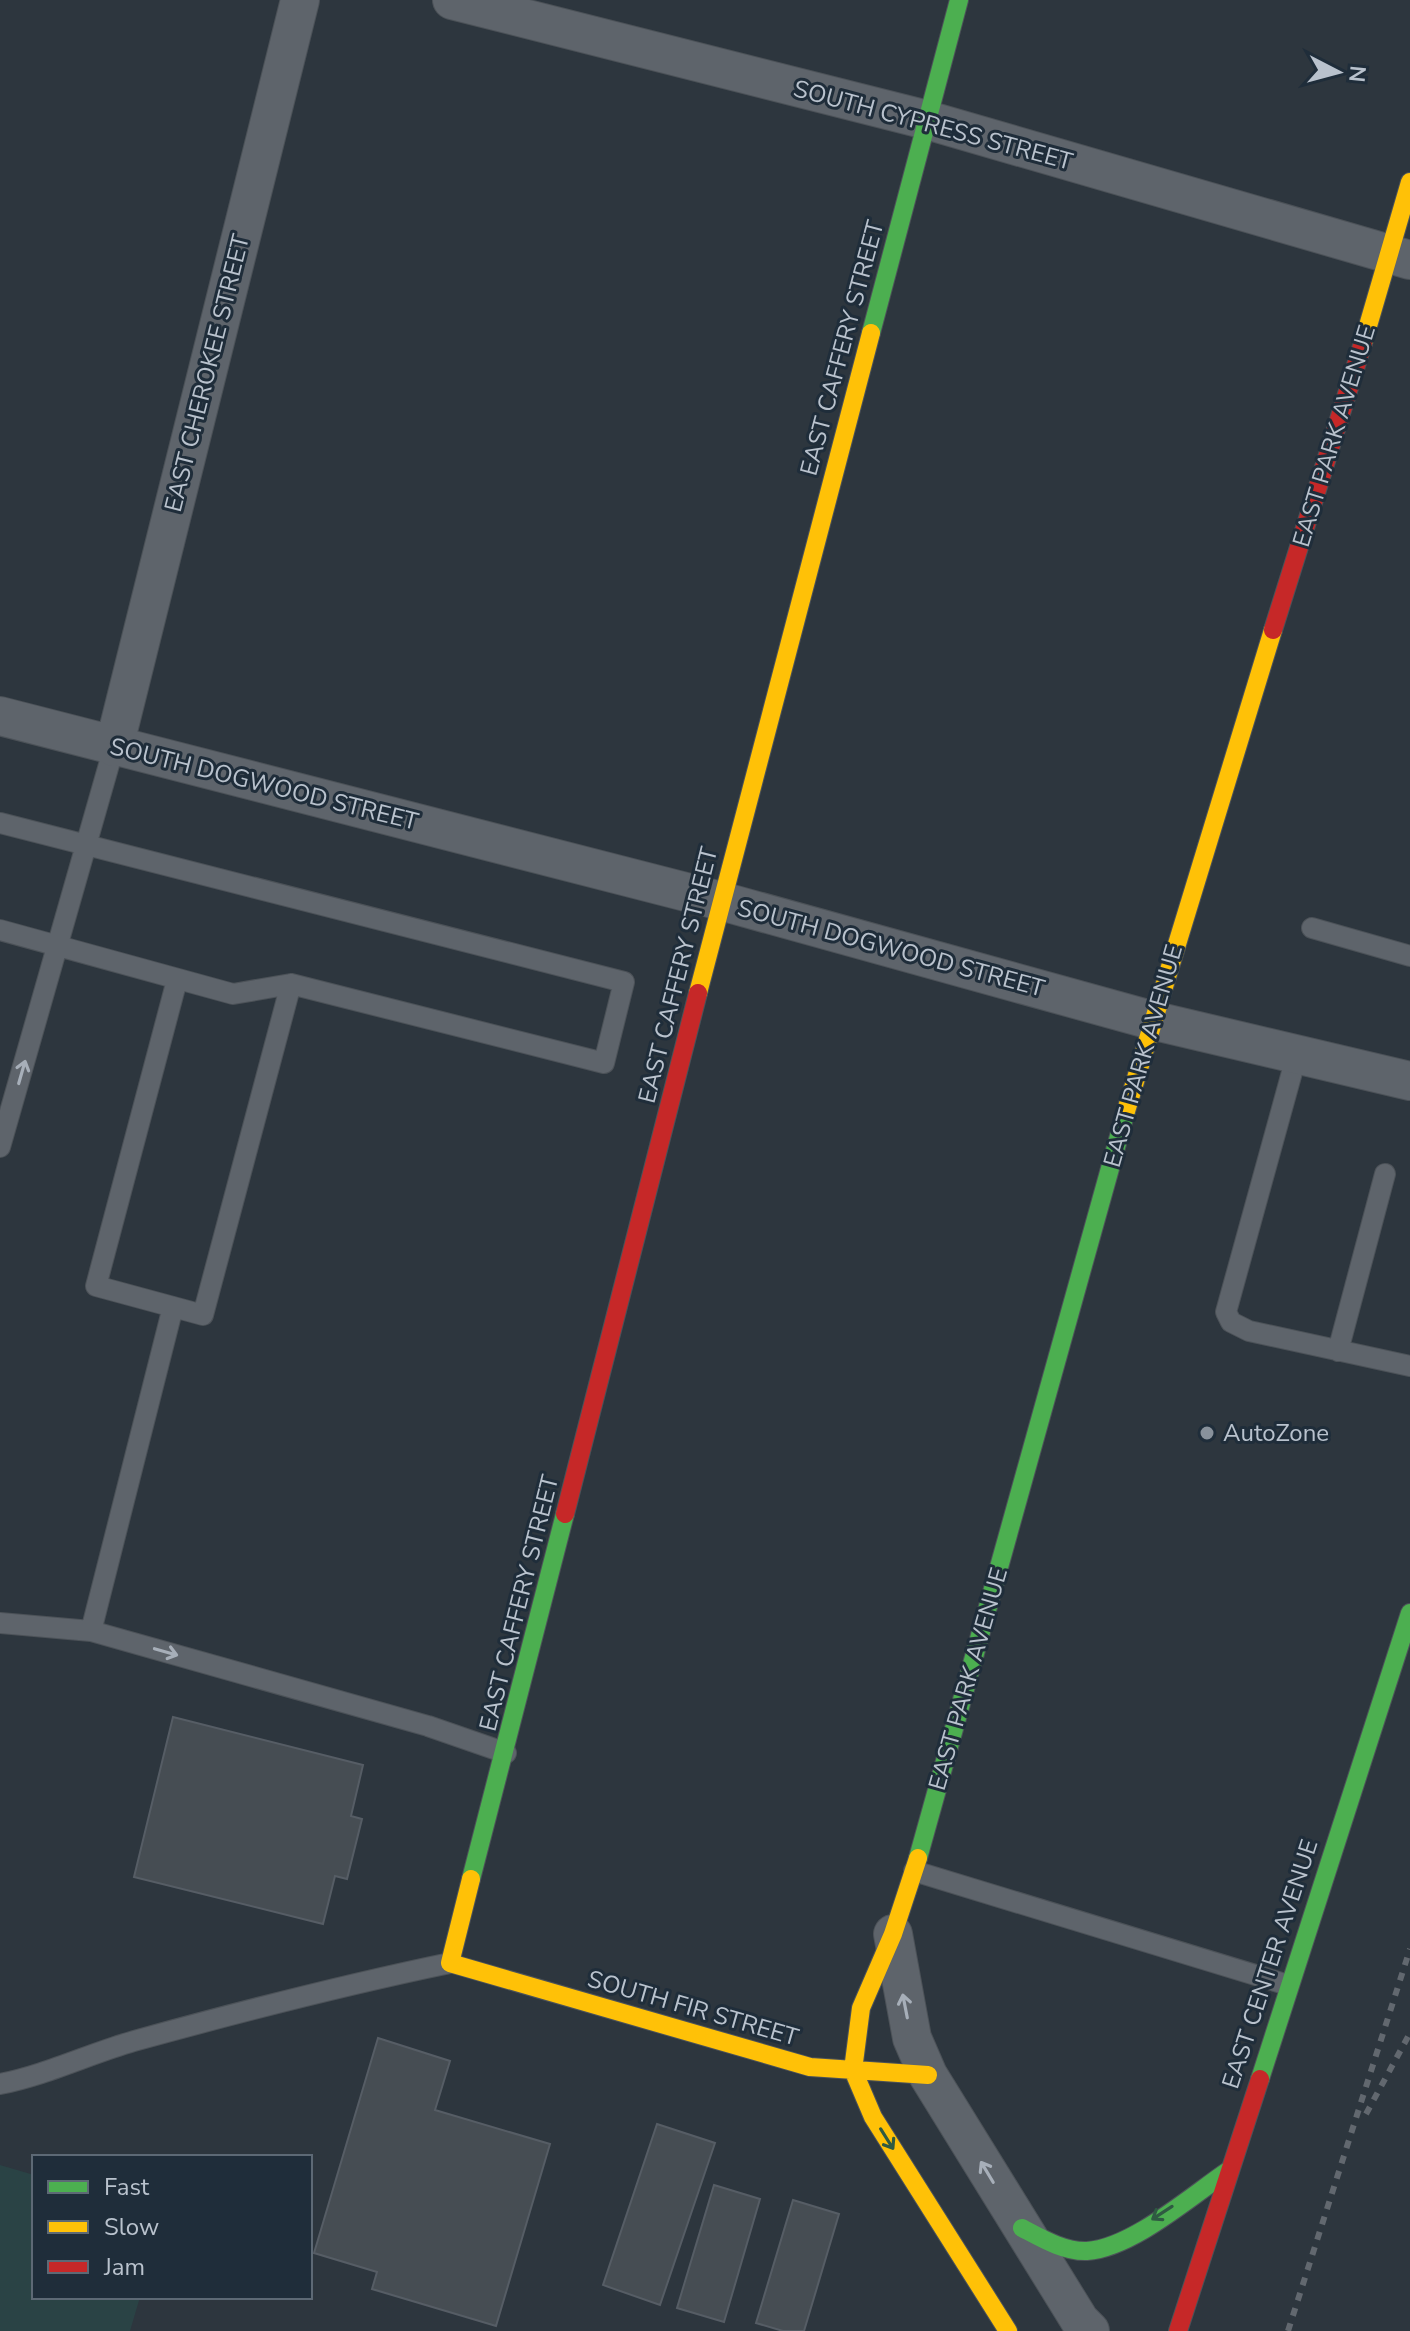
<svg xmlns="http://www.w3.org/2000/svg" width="1410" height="2331" font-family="'Nunito Sans',sans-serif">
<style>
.green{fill:#2a4345}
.building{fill:#464d53;stroke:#565d65;stroke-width:2}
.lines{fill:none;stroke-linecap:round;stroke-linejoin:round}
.lane-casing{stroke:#4c5258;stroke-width:22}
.street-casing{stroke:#4c5258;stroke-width:40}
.fast-casing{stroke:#4c5258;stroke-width:20}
.slow-casing{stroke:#4c5258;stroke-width:20}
.jam-casing{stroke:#4c5258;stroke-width:20}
.lane{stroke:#5e646b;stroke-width:20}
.street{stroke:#5e646b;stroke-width:38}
.fast{stroke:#4caf50;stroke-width:18}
.slow{stroke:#ffc107;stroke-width:18}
.jam{stroke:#c62828;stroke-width:18}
.rail{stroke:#62686f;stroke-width:6;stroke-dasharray:8 8;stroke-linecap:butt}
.oneway{stroke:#a7afb9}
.oneway2{stroke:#2f5a42}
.poi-dot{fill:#88919b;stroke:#1f2d3a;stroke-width:3}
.labels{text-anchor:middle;stroke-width:6;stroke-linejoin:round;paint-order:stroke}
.street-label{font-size:24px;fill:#b9c2cd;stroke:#1f2d3a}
.poi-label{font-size:24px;fill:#b9c2cd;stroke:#1f2d3a;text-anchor:start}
</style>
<rect width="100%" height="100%" fill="#2d363e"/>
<path class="green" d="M0 2165 34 2175V2297H140L130 2331H0Z"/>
<path class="building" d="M173 1717 363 1765 351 1816 362 1819 347 1879 335 1876 323 1924 134 1877Z
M378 2038 450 2061 435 2110 550 2144 496 2326 372 2289 377 2272 314 2253Z
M657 2124 715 2143 660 2305 603 2285Z
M714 2185 760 2199 724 2322 677 2308Z
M793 2200 839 2214 804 2331H783L756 2323Z"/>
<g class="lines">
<defs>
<path id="lane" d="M0 823 624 982 604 1063 291 984 233 994 0 930
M1312 928 1410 956
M177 980 96 1286 203 1315 291 984
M1297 1054 1226 1312 1231 1322 1249 1331 1410 1366
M0 1147 114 747
M1338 1351 1385 1174
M0 1623 91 1631 428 1726 506 1753
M91 1631 173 1307
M914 1871 1288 1985
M0 2084C46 2075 89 2054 134 2041 239 2012 344 1985 450 1963"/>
<path id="street" d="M452 0 927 120 1410 260
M0 716 721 901 1151 1020 1410 1081
M114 747 300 0
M893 1934 912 2038 928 2075 1080 2321 1090 2331"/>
<path id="fast" d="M871 333 959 0
M918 1858 1126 1111
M471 1879 565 1514
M1260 2079 1410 1613
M1022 2228C1041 2238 1064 2252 1087 2251 1132 2248 1191 2196 1228 2171"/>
<path id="slow" d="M1363 343 1410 182
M698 993 871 333
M1126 1111 1273 630
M918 1858 893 1934 861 2008 853 2070 873 2117 1008 2331
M471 1879 450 1963 810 2067 928 2075"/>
<path id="jam" d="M1273 630 1363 343
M565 1514 698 993
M1178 2331 1260 2079"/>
</defs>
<use href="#lane" class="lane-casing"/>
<use href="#street" class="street-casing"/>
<use href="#fast" class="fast-casing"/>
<use href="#slow" class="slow-casing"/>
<use href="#jam" class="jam-casing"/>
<use href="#lane" class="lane"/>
<use href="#street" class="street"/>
<use href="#fast" class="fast"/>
<use href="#slow" class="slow"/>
<use href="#jam" class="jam"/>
<path class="rail" d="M1366 2114 1410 2033
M1288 2331 1410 1949"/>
</g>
<defs><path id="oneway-shaft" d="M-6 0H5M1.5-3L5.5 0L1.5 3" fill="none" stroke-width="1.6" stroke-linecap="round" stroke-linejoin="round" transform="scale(2)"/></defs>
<g class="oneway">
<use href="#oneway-shaft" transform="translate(22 1072) rotate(-74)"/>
<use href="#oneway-shaft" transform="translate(166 1652) rotate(16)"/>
<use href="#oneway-shaft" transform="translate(905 2006) rotate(-101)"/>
<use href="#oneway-shaft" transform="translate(987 2172) rotate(-121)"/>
</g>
<g class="oneway2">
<use href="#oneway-shaft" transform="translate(887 2139) rotate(58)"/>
<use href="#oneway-shaft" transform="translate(1162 2213) rotate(147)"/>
</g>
<circle class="poi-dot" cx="1207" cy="1433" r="8"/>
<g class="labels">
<g class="street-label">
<text transform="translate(933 125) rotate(15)" y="8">SOUTH CYPRESS STREET</text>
<text transform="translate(842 348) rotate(-75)" y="8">EAST CAFFERY STREET</text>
<text transform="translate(207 373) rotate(-76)" y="8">EAST CHEROKEE STREET</text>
<text transform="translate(1334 436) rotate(-73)" y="8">EAST PARK AVENUE</text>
<text transform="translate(264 784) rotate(14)" y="8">SOUTH DOGWOOD STREET</text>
<text transform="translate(891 948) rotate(15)" y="8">SOUTH DOGWOOD STREET</text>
<text transform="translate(678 975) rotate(-76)" y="8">EAST CAFFERY STREET</text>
<text transform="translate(1143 1056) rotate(-74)" y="8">EAST PARK AVENUE</text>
<text transform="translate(519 1603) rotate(-76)" y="8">EAST CAFFERY STREET</text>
<text transform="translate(968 1679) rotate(-74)" y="8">EAST PARK AVENUE</text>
<text transform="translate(1270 1964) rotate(-72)" y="8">EAST CENTER AVENUE</text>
<text transform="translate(693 2008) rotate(16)" y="8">SOUTH FIR STREET</text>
</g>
<g class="poi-label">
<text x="1223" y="1441">AutoZone</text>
</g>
</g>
<rect x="32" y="2155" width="280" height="144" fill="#1f2d3a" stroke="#5d6975" stroke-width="2"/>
<rect x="48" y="2181" width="40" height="12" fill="#4caf50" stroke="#5d6975" stroke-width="2"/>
<text x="104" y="2195" font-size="24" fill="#b9c2cd">Fast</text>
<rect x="48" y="2221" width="40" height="12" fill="#ffc107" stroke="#5d6975" stroke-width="2"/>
<text x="104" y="2235" font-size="24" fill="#b9c2cd">Slow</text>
<rect x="48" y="2261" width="40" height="12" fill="#c62828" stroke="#5d6975" stroke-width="2"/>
<text x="104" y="2275" font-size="24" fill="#b9c2cd">Jam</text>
<g transform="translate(1338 72) rotate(96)" stroke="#1f2d3a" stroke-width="6" paint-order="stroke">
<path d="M0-6L14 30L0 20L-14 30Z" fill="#b9c2cd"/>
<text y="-12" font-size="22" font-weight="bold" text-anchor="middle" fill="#b9c2cd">N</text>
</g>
</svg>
